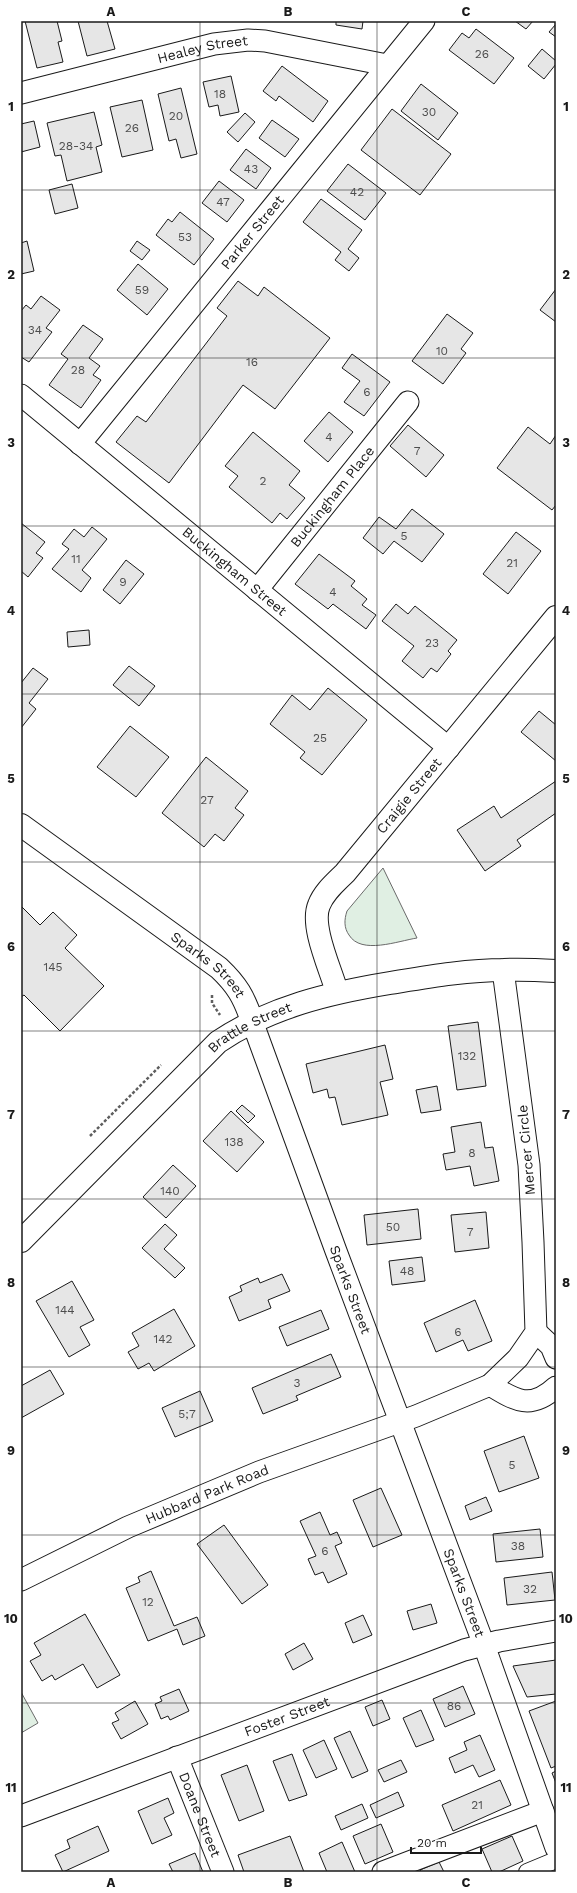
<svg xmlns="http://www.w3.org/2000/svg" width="577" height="1893" font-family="'Work Sans',sans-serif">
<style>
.green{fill:#e0efe3;stroke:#6a6a6a}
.building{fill:#e6e6e6;stroke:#1a1a1a}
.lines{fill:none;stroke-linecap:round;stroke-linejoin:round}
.pedestrian-casing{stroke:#1a1a1a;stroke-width:18}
.minor-casing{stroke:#1a1a1a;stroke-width:23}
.tertiary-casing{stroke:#1a1a1a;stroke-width:24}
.secondary-casing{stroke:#1a1a1a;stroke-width:24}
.path{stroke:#5f5f5f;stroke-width:2.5;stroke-dasharray:3 2;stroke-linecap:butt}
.pedestrian{stroke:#fff;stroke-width:16}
.minor{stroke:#fff;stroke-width:21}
.tertiary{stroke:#fff;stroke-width:22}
.secondary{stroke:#fff;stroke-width:22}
.grid{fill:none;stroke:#1a1a1a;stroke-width:1;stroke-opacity:0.55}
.labels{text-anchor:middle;stroke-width:3;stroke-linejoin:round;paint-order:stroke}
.number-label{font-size:12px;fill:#4d4d4d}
.street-label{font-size:14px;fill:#1a1a1a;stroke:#fff}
.neatline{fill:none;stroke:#1a1a1a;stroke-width:1.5}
.grid-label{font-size:13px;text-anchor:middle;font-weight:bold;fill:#1a1a1a}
</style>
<rect width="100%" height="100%" fill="#fff"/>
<path class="green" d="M383 868 417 938C398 941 361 955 349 935 344 928 344 920 347 911Z
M21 1692 38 1723 21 1733Z"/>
<path class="building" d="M25 21H57L62 41 58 42 63 62 37 68Z
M78 21H107L115 49 87 56Z
M336 21H363L362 29 336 25Z
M515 21H533L526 29Z
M556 24V37L549 32Z
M476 29 514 58 494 84 449 50 462 33 469 38Z
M542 49 556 61V64L544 79 528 66Z
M282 66 328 101 313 122 279 96 276 101 263 91Z
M231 76 239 112 220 116 218 105 209 107 203 82Z
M421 84 458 113 438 140 401 111Z
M181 88 197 154 181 158 176 139 169 141 158 94Z
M142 100 153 150 122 157 110 107Z
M392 109 451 154 420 195 361 150Z
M94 112 102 145 96 147 102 172 67 181 61 155 55 156 47 123Z
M245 113 255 122 238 142 227 132Z
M272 120 299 139 285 157 259 138Z
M34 121 40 147 21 152V124Z
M246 149 271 168 256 189 230 170Z
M348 164 386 193 365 220 327 191Z
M219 181 244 200 227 222 202 203Z
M72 184 78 208 55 214 49 190Z
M321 199 362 230 348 249 359 258 349 271 335 260 341 252 303 222Z
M180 212 214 239 194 265 156 235 168 219 172 222Z
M27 241 34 271 21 274V243Z
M137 241 150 250 142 260 130 251Z
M138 264 168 289 147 315 117 290Z
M238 281 258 296 264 287 330 338 275 409 243 385 169 483 116 442 137 416 146 422 227 316 217 308Z
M556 289V322L540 310Z
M41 296 60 310 46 328 52 332 29 362 21 357V311L26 305 31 309Z
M447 314 473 333 461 349 466 353 443 384 412 361Z
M83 325 103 339 89 358 100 366 93 375 101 380 81 408 49 385 68 359 61 354Z
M352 354 390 382 364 416 344 402 360 381 342 368Z
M329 412 353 432 328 462 304 441Z
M408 425 444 455 426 477 390 446Z
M528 427 550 444 556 435V505L552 510 497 468Z
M253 432 300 471 289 485 305 498 287 519 280 513 272 523 229 487 238 476 225 466Z
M412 509 444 534 422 562 394 541 383 554 363 538 379 517 396 529Z
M21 523 45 542 36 553 43 558 28 577 21 571Z
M92 527 107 539 82 570 91 578 81 592 52 569 69 549 62 544 74 529 84 537Z
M516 532 541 551 508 594 483 574Z
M319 554 355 581 351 586 367 599 362 605 376 615 366 629 333 604 328 609 295 584Z
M126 560 144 574 120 604 103 590Z
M396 604 408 614 415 606 457 640 448 651 451 654 437 672 431 668 423 678 402 661 414 646 382 621Z
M89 630 90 645 68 647 67 632Z
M129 666 155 686 139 706 113 685Z
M33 668 48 679 29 703 36 709 21 728V683Z
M328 688 367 720 322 775 300 758 305 752 270 724 292 695 310 710Z
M539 711 556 725V761L521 732Z
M130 726 169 757 136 797 97 767Z
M206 757 248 791 235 808 244 815 224 841 215 834 204 847 162 813Z
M556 781V813L517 840 521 846 485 871 457 830 494 806 501 818Z
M21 906 40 925 53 912 77 935 65 948 104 986 60 1031 24 995 21 997Z
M478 1022 486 1086 457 1090 448 1026Z
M385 1045 393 1079 380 1082 388 1115 342 1125 335 1097 329 1098 327 1089 313 1093 306 1064Z
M437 1086 441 1110 421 1113 416 1090Z
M242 1105 255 1116 248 1123 236 1111Z
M231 1111 264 1142 237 1172 203 1141Z
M481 1122 485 1148 493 1147 499 1181 474 1186 470 1166 446 1170 443 1154 455 1152 451 1127Z
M173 1165 196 1186 166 1218 143 1197Z
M418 1209 421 1239 367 1245 364 1215Z
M486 1212 489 1248 455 1252 451 1215Z
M165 1224 177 1235 164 1249 185 1268 175 1278 142 1248Z
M422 1257 425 1281 392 1285 389 1261Z
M282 1274 290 1291 268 1300 271 1308 239 1321 229 1297 242 1291 240 1286 258 1278 260 1283Z
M72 1281 94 1320 80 1327 90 1345 69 1357 36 1301Z
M475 1300 492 1341 468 1351 463 1340 436 1352 424 1323Z
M174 1309 195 1346 154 1371 149 1363 138 1369 128 1352 139 1346 132 1333Z
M321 1310 329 1329 287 1346 279 1327Z
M331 1354 341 1377 296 1396 298 1400 263 1414 252 1388Z
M50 1370 64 1394 21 1418V1386Z
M200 1391 213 1421 175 1437 162 1408Z
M524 1436 539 1478 499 1492 484 1451Z
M381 1488 402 1535 373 1547 353 1500Z
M486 1497 492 1511 470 1520 465 1506Z
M320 1512 330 1535 337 1532 342 1543 335 1546 347 1574 328 1583 323 1572 315 1575 308 1559 316 1556 300 1521Z
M224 1525 268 1585 242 1604 197 1544Z
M540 1529 543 1557 496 1562 493 1534Z
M151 1571 174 1626 197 1617 205 1636 183 1645 177 1629 148 1641 126 1588 140 1582 138 1577Z
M552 1572 555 1600 507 1605 504 1578Z
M431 1604 437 1623 413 1630 407 1611Z
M85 1614 120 1675 97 1688 83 1664 55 1680 52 1675 42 1681 30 1661 41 1655 34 1643Z
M363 1615 372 1635 353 1643 345 1623Z
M304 1643 313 1659 293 1670 285 1654Z
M556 1660V1694L527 1697 513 1666Z
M463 1686 475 1714 445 1727 433 1699Z
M179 1689 189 1711 170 1720 168 1716 161 1719 155 1704 162 1701 160 1697Z
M382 1700 390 1719 373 1726 365 1707Z
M135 1701 148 1724 121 1739 112 1723 119 1720 115 1713Z
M556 1701V1766L551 1768 529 1711Z
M421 1710 434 1740 416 1747 403 1718Z
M350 1731 368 1771 352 1778 334 1738Z
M480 1735 495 1770 479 1777 473 1765 455 1773 449 1758 467 1750 464 1742Z
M324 1740 337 1769 316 1778 303 1750Z
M292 1754 307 1795 289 1801 273 1761Z
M401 1760 407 1772 384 1782 378 1770Z
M247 1765 264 1811 239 1821 221 1775Z
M556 1771V1783L552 1773Z
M500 1780 511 1805 453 1831 442 1805Z
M398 1792 404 1806 376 1818 370 1805Z
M168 1798 174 1813 164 1818 172 1835 152 1844 138 1811Z
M362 1804 368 1818 341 1830 335 1816Z
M381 1824 393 1852 365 1864 353 1836Z
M98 1826 109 1851 63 1872 55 1855 70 1848 67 1840Z
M290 1836 304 1872H244L238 1855Z
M512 1836 523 1861 499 1872H492L482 1849Z
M342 1842 355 1872H327L319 1853Z
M195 1853 203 1872H173L169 1864Z
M439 1862 444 1872H421L420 1870Z"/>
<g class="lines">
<defs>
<path id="pedestrian" d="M527 1872 556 1860"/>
<g id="minor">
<path id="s1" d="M21 93 214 44 248 40 265 41 387 65"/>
<path id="s2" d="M21 395 449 748"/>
<path id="s3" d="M80 444 424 21"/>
<path id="s4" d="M257 590 408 402"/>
<path id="s5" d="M252 1021 336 1251 484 1645 556 1848"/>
<path d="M536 1332 551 1346 556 1358"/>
<path d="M490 1385C516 1401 531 1410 556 1387"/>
<path id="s6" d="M21 1580 128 1527 259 1472 416 1416 490 1385 518 1358 536 1332 533 1242 529 1165 503 970"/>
<path id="s7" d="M177 1757 223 1872"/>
<path id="s8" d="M21 1816 464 1650 499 1641 556 1631"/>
<path d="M383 1872 543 1811"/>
</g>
<g id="tertiary">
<path id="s9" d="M21 825 219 968C237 985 244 997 252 1021"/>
</g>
<g id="secondary">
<path id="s10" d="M337 992C331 970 310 926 319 905 324 892 335 883 345 873L556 617"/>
<path id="s11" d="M21 1241 218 1042C270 1007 329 993 390 983 427 977 466 970 504 970 521 969 539 970 556 971"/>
</g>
</defs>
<use href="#pedestrian" class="pedestrian-casing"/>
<use href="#minor" class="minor-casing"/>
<use href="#tertiary" class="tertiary-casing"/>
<use href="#secondary" class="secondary-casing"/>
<path class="path" d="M212 995V1003L220 1015
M90 1136 161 1065"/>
<use href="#pedestrian" class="pedestrian"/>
<use href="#minor" class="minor"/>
<use href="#tertiary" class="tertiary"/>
<use href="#secondary" class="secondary"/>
</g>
<path class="grid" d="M200 21V1872M377 21V1872M21 190H556M21 358H556M21 526H556M21 694H556M21 862H556M21 1031H556M21 1199H556M21 1367H556M21 1535H556M21 1703H556"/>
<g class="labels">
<g class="number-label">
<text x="482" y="58">26</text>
<text x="220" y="98">18</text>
<text x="429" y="116">30</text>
<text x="176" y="120">20</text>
<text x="132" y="132">26</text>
<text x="76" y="150">28-34</text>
<text x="251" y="173">43</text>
<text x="357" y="196">42</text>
<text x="223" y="206">47</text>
<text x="185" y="241">53</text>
<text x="142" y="294">59</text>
<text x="35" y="334">34</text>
<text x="442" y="355">10</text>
<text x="252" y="366">16</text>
<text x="78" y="374">28</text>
<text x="367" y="396">6</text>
<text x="329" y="441">4</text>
<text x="417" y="455">7</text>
<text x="263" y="485">2</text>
<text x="404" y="540">5</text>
<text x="76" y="563">11</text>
<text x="512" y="567">21</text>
<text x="123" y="586">9</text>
<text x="333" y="596">4</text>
<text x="432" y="647">23</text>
<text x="320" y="742">25</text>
<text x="207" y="804">27</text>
<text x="53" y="971">145</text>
<text x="467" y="1060">132</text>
<text x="234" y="1146">138</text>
<text x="472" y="1157">8</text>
<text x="170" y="1195">140</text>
<text x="393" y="1231">50</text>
<text x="470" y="1236">7</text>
<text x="407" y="1275">48</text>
<text x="65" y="1314">144</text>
<text x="458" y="1336">6</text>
<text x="163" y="1343">142</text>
<text x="297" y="1387">3</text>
<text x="187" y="1418">5;7</text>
<text x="512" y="1469">5</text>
<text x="518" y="1550">38</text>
<text x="325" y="1555">6</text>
<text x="530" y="1593">32</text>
<text x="148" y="1606">12</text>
<text x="454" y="1710">86</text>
<text x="477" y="1809">21</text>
</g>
<g class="street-label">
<text dy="5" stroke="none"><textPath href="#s1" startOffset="187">Healey Street</textPath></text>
<text dy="5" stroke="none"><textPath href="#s3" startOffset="273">Parker Street</textPath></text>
<text dy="5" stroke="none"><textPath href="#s4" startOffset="120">Buckingham Place</textPath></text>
<text dy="5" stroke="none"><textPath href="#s2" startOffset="277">Buckingham Street</textPath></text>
<text dy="5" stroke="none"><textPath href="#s10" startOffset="232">Craigie Street</textPath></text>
<text dy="5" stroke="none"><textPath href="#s9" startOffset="234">Sparks Street</textPath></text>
<text dy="5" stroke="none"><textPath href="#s11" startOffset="315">Brattle Street</textPath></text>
<text transform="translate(526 1150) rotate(-95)" y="5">Mercer Circle</text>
<text dy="5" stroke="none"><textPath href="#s5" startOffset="286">Sparks Street</textPath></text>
<text dy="5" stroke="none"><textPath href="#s6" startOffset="205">Hubbard Park Road</textPath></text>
<text dy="5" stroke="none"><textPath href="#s5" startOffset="610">Sparks Street</textPath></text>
<text dy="5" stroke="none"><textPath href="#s8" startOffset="284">Foster Street</textPath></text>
<text dy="5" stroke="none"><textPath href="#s7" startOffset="62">Doane Street</textPath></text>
</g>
</g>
<rect width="577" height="1893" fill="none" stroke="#ffffff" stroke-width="44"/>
<path d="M411 1847v6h70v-6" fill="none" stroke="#1a1a1a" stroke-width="2"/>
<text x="417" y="1847" font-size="12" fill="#1a1a1a" stroke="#ffffff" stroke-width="3" paint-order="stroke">20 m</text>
<rect x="22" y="22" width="533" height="1849" class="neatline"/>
<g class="grid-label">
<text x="111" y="16">A</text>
<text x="288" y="16">B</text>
<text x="466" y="16">C</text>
<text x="11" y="111">1</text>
<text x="566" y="111">1</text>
<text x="11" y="279">2</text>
<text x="566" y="279">2</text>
<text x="11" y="447">3</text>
<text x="566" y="447">3</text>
<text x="11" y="615">4</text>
<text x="566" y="615">4</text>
<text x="11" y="783">5</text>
<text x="566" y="783">5</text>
<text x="11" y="951">6</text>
<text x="566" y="951">6</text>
<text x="11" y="1119">7</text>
<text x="566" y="1119">7</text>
<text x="11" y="1287">8</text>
<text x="566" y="1287">8</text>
<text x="11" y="1455">9</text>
<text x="566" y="1455">9</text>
<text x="11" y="1623">10</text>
<text x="566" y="1623">10</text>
<text x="11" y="1792">11</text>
<text x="566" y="1792">11</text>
<text x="111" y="1887">A</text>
<text x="288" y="1887">B</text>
<text x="466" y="1887">C</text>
</g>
</svg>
